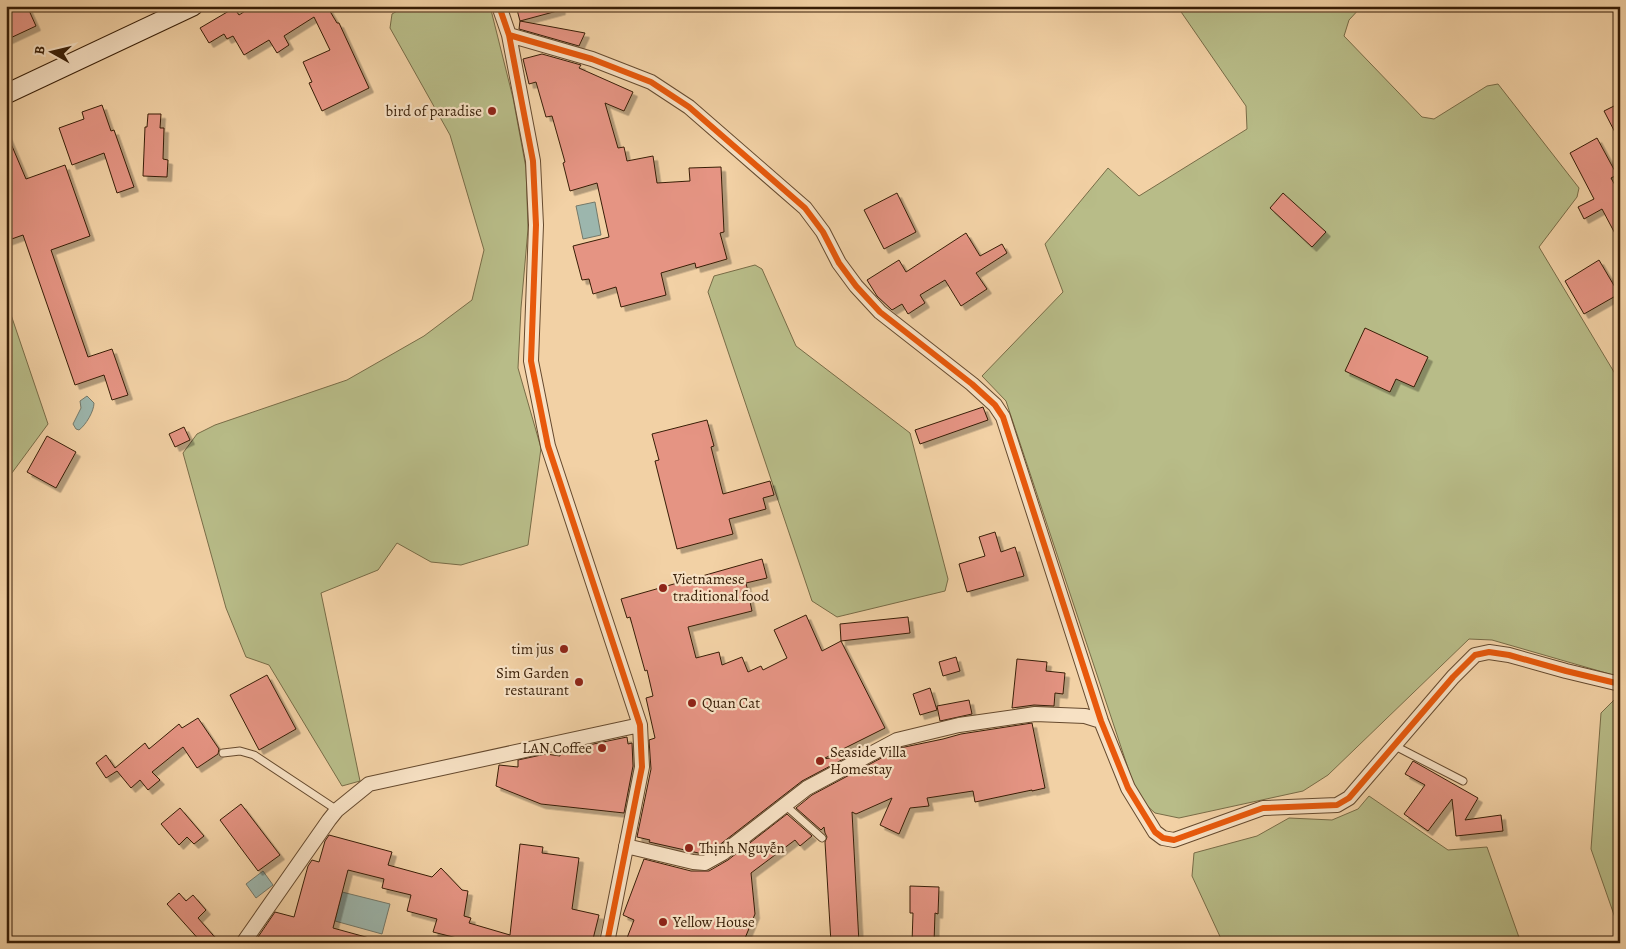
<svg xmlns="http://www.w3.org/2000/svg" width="1626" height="949" font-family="Alegreya,serif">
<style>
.green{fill:#b8bc88;stroke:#786c47}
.water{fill:#9cb6ad;stroke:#74796a}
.building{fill:#e59483;stroke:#371d06;filter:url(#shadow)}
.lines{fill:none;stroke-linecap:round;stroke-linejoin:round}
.service-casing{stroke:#664a2e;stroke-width:9}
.minor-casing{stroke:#664a2e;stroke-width:16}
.secondary-casing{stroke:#371d06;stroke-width:21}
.service{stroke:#f7e1c4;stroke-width:7}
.minor{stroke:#f7e1c4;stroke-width:14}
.secondary{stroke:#f7e1c4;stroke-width:19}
.cycleway-casing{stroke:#f7e1c4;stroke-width:9}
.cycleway{stroke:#e8590c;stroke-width:6}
.poi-dot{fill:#8f2418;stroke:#f7e1c4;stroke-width:2}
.labels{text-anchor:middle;stroke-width:4.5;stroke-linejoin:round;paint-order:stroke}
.poi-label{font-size:15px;fill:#371d06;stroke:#f7e1c4;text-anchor:start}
</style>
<defs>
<filter id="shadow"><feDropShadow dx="4.5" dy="4.5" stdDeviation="0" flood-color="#0004"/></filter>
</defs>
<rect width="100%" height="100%" fill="#f2d1a5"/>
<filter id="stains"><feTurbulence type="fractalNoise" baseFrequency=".004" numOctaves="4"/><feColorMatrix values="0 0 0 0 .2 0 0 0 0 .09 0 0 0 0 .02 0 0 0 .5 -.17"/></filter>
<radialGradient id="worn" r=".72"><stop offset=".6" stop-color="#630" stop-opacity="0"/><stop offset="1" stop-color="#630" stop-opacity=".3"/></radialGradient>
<path class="green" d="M406 6H490L513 98 526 168 528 229 521 308 518 368 541 448 528 545 461 565 431 562 397 543 378 570 321 593 360 781 342 786 269 665 246 657 226 608 183 453 197 434 215 425 347 380 424 336 472 300 484 250 450 135 390 28 392 14Z
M1177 6H1362L1349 20 1344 36 1422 117 1434 119 1487 86 1498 84 1579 188 1577 197 1539 247 1620 382V677L1492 640 1469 639 1328 775 1303 791 1179 818 1155 813 1144 803 1135 789 1006 401 982 376 1063 292 1045 244 1108 168 1139 196 1247 129 1246 106Z
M755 265 762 269 796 346 910 433 948 579 945 591 837 617 812 601 708 292 714 276Z
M6 300 48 424 6 481Z
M1615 699H1620V932L1591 849 1601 713Z
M1369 796 1448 850 1487 847 1521 943H1223L1192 876 1194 853 1257 836 1289 818 1332 820 1358 809Z"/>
<path class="water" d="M595 202 601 235 583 239 576 206Z
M87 396 94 403C94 411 86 425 79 430L76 429 73 424 81 408 80 401Z
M263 871 273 885 256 898 246 884Z
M342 892 390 904 382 934 335 921Z"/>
<path class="building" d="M6 6H27L36 26 6 40Z
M253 6H331L328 8 337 23H339L369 88 322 111 309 83 312 82 303 62 330 50 314 17 284 36 289 45 277 53 269 40 244 55 233 36 227 39 224 34 209 43 200 28 234 8 239 15Z
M516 6H560L561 10 520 21Z
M520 21 585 33 579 46 519 29Z
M542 54 581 65 579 68 633 92 624 111 605 103 618 148 624 147 627 161 653 156 657 183 690 181 689 168 721 167 724 232 720 233 727 259 696 268 695 263 661 273 666 295 621 307 616 287 593 294 589 279 582 280 573 246 609 237 597 183 570 191 563 163 565 162 552 116 546 117 536 82 529 84 523 59Z
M1620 103V142L1604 111Z
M102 105 111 131 114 130 134 187 117 193 104 153 72 165 59 128 84 119 82 112Z
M148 114H161L160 128H164L163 159 168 160 167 177 143 176 145 127H147Z
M6 132 26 179 65 165 90 236 51 250 88 357 112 349 128 395 112 400 104 375 75 385 23 235 6 241Z
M1597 138 1617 175 1611 178 1620 194V243L1602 209 1584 219 1578 207 1594 199 1570 153Z
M897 193 916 232 884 249 864 210Z
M1283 193 1326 232 1312 247 1270 208Z
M966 233 980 256 1002 244 1007 253 976 273 987 289 961 306 945 280 920 295 925 303 908 314 902 304 892 310 877 296 867 280 899 260 906 272Z
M1599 260 1619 294 1584 314 1565 281Z
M1365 328 1428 357 1414 387 1396 379 1390 392 1345 371Z
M983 407 988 420 920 444 915 430Z
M707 420 714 446 711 447 723 494 770 481 774 495 763 498 766 509 729 519 733 534 677 549 655 461 659 460 652 434Z
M184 427 190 440 175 447 169 434Z
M47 436 76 452 56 488 27 472Z
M995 532 1001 552 1015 547 1024 576 967 592 959 564 985 556 979 537Z
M762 559 767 578 746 583 752 611 688 627 696 658 719 652 722 665 742 657 748 672 761 666 763 670 787 658 774 630 806 615 822 651 841 641 840 624 908 617 910 633 841 641 885 728 823 759 851 755 802 781 718 846 703 854 649 842 650 840 637 837 651 769 649 740 655 738 646 698 653 696 647 670 645 671 630 617 627 618 621 599Z
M956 657 960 671 943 676 939 662Z
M1017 659 1047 662 1046 671 1065 673 1063 694 1055 693 1054 706 1034 705 1012 708Z
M267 675 296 729 259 750 230 695Z
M930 688 937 710 920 715 913 694Z
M969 700 972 714 940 721 937 706Z
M198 718 219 749 218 754 197 768 183 747 152 772 160 780 148 790 140 780 131 788 117 771 106 778 96 763 106 755 115 768 145 743 149 749 179 724 182 728Z
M1032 723 1045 788 1032 791V790L975 802 973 791 927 798 929 806 910 808 899 834 880 825 892 798 856 814 852 812 859 943H831L825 842 827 837 825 833 824 827 821 830 796 808 812 795 900 748 943 739 961 734Z
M627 737 628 744 632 743 633 766 624 813 541 804 496 786 499 765 518 767V760L546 754 560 756V751Z
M1413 761 1478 798 1465 820 1501 815 1503 831 1456 836 1452 799 1428 831 1404 814 1425 785 1405 774Z
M241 804 280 855 258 871 220 820Z
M180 808 204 836 194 844 187 837 179 845 161 824Z
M787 814 812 836 800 846 795 840 751 873 755 914 743 943H625L634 920 623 915 644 859 691 871H709L728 860Z
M329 835 392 852 388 865 432 877 441 868 462 890 468 891 464 916 471 918 469 923 510 935 520 844 543 847 542 853 579 858 572 909 599 915 592 943H464L465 940 433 932 437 919 407 911 411 895 382 888 384 879 348 870 333 928 373 939 372 943H254L275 912 294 917 308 866 312 860 319 862 325 841Z
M910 886 939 887 938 914 935 913 934 943H912L913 913H910Z
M179 893 186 901 193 895 206 910 198 918 220 943H202L167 904Z"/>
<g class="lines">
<defs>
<path id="service" d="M1395 746 1463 781
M223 753 240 751 254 755 337 810
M785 805 822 838"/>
<path id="minor" d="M499 6 509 35 533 161 536 225 531 361 548 446 640 725 642 767 607 943
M509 35 592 59 651 82 689 107 805 208 823 232 839 263 856 286 880 312 972 384 995 405 1003 417 1101 721 1128 788 1155 832 1163 838 1174 840 1263 808 1337 805 1349 798 1453 677 1475 655 1489 652 1509 655 1566 671 1620 684
M626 846 693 862 705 863 723 853 807 788 897 740 959 725 1035 714 1085 716 1101 721
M243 943 329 820 337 810 369 784 640 725"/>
<path id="secondary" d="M6 94 193 6"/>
</defs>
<use href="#service" class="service-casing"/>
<use href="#minor" class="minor-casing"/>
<use href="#secondary" class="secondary-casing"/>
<use href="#service" class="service"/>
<use href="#minor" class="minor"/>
<use href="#secondary" class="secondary"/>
<defs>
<path id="cycleway" d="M499 6 509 35 533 161 536 225 531 361 548 446 640 725 642 767 607 943
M509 35 592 59 651 82 689 107 805 208 823 232 839 263 856 286 880 312 972 384 995 405 1003 417 1101 721 1128 788 1155 832 1163 838 1174 840 1263 808 1337 805 1349 798 1453 677 1475 655 1489 652 1509 655 1566 671 1620 684"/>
</defs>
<use href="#cycleway" class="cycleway-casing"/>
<use href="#cycleway" class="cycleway"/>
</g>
<g class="poi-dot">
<circle cx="492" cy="111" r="5"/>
<circle cx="663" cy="588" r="5"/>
<circle cx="564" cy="649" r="5"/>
<circle cx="579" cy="682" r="5"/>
<circle cx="692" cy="703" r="5"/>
<circle cx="602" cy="748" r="5"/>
<circle cx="820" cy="761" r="5"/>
<circle cx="689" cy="848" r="5"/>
<circle cx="663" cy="922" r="5"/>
</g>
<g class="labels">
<g class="poi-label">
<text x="482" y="116" text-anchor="end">bird of paradise</text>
<text x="673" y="584">Vietnamese<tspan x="673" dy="17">traditional food</tspan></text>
<text x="554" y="654" text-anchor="end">tim jus</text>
<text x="569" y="678" text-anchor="end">Sim Garden<tspan x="569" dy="17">restaurant</tspan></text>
<text x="702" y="708">Quan Cat</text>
<text x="592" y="753" text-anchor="end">LAN Coffee</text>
<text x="830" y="757">Seaside Villa<tspan x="830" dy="17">Homestay</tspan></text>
<text x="699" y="853">Thịnh Nguyễn</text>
<text x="673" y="927">Yellow House</text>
</g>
</g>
<rect width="1626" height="949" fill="none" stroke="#f2d1a5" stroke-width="25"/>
<rect x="8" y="8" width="1611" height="934" fill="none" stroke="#371d06" stroke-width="2.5"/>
<rect x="12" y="12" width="1601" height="924" fill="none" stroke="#371d06"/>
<g transform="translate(52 52) rotate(278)" stroke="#f7e1c4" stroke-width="4" paint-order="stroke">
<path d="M0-4L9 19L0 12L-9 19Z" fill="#371d06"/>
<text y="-8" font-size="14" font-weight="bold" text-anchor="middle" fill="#371d06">B</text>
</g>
<rect width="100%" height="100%" filter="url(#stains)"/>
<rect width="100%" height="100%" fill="url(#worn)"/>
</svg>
